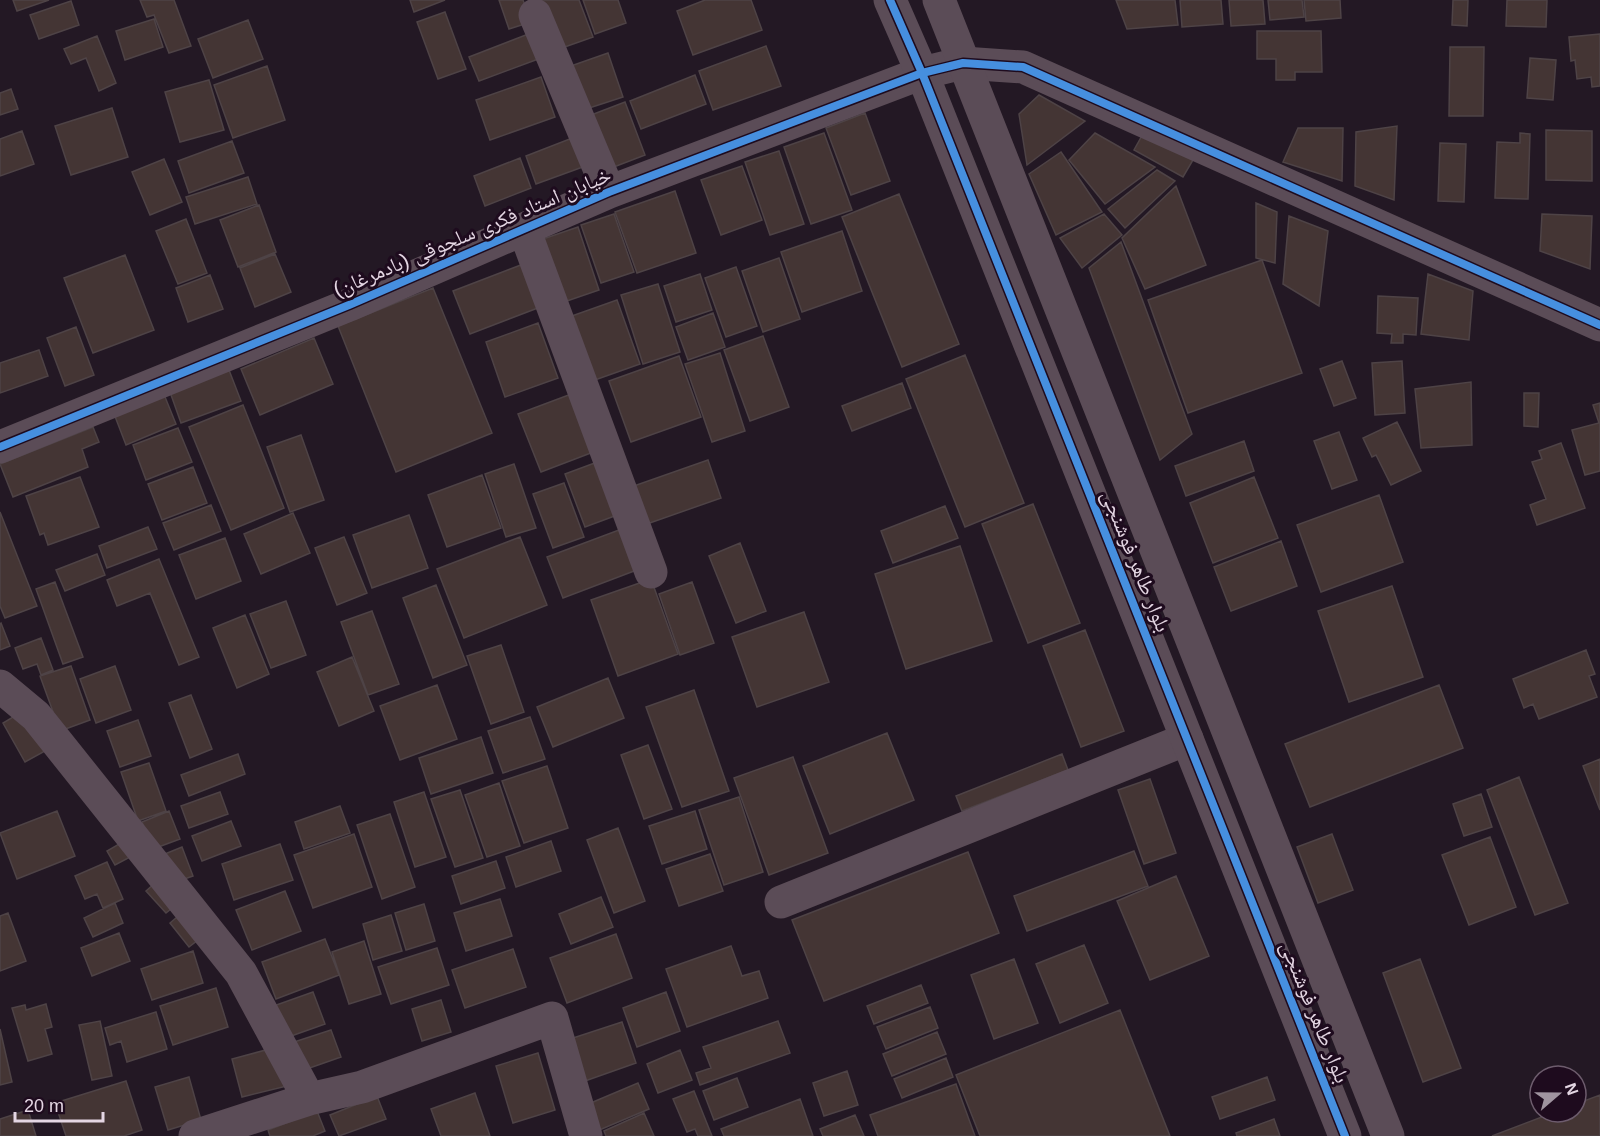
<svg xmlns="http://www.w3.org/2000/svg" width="1600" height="1136" font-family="Helvetica,'Noto Naskh Arabic',sans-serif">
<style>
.building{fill:#443534;stroke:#4e4346;stroke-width:1.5}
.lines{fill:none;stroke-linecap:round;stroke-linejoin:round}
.minor{stroke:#5b4c57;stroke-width:33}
.tertiary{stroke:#5b4c57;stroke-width:33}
.cycleway-casing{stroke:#1e0b1e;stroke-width:11}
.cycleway{stroke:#468fdf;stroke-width:8}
.labels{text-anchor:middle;stroke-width:6;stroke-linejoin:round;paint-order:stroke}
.street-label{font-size:21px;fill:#e4d6e3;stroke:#1e0b1e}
</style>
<rect width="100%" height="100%" fill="#231824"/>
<path class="building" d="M13 0H49L17 11Z
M140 0H174L191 46 169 53 154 15 147 17Z
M410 0H445L414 12Z
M499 0H523L531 22 509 29Z
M541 0H579L593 37 559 49Z
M583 0H618L626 23 595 34Z
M705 0H751L762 30 693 55 677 11Z
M1116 0H1175L1178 25 1127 29Z
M1180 0H1221L1223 24 1182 27Z
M1229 0H1263L1265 24 1231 26Z
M1268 0H1302L1304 17 1270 20Z
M1304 0H1340L1341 18 1306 21Z
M1453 0H1468L1467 26 1452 25Z
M1507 0H1547L1546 27 1506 26Z
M71 1 79 25 39 39 30 15Z
M445 12 466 69 438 79 417 22Z
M154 19 163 47 125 60 116 31Z
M248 20 263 59 213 78 198 39Z
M1257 31H1321L1322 72H1295V80H1276V59H1257Z
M531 33 541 58 479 81 469 57Z
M1600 34V86L1592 87 1591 77 1577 79 1575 60 1571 61 1569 37Z
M97 36 116 83 99 91 86 58 71 64 64 49Z
M766 46 781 86 713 110 699 71Z
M1450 47H1484L1483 116H1449Z
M608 53 623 97 583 110 568 67Z
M1530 58 1556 60 1553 100 1527 98Z
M267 66 285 120 233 138 214 85Z
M695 75 706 104 641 129 630 101Z
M541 77 555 117 490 140 476 100Z
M209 80 224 130 180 142 165 92Z
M11 89 18 109 0 115V93Z
M1039 95 1085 121 1027 165 1019 114Z
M625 102 645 155 606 170 586 117Z
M112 108 128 157 71 175 55 126Z
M865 113 890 181 851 195 826 128Z
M1397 126 1394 200 1355 186 1356 132Z
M1298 128H1343L1342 181 1283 162Z
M1546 130 1592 131V181L1546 180Z
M22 131 34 164 0 176V139Z
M1144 132 1193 160 1183 177 1134 150Z
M824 133 852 210 811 224 784 147Z
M1095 133 1155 167 1105 204 1069 160Z
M1520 133 1530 134 1528 199 1495 198 1497 142 1520 143Z
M580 135 591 164 536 184 526 156Z
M232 141 244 173 189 193 178 161Z
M1440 143 1466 144 1464 202 1438 201Z
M779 151 804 224 770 235 745 162Z
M1061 152 1102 212 1056 235 1029 174Z
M520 158 531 188 485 206 474 176Z
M164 159 182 202 150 215 132 172Z
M742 166 762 220 721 235 701 180Z
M1157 170 1175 181 1125 228 1108 209Z
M248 177 257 204 195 224 186 197Z
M1176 186 1206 265 1145 289 1122 238Z
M675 191 696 253 637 273 615 212Z
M899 194 959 344 902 367 842 217Z
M1256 203 1277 212 1275 263 1256 258Z
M259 205 276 252 238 267 220 220Z
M614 214 634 272 601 283 581 225Z
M1104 214 1122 235 1082 268 1060 238Z
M1542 214 1592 216 1590 269 1540 251Z
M1289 216 1328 231 1319 306 1283 284Z
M186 219 207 273 178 284 156 231Z
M578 227 599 290 561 303 540 240Z
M842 231 862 291 802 312 781 252Z
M1121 242 1192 434 1160 460 1089 268Z
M275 254 291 292 255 307 240 268Z
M125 255 154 330 93 353 64 278Z
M779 258 800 319 763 332 742 271Z
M1262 260 1302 373 1188 413 1148 300Z
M526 263 543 306 470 334 453 291Z
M736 267 757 326 726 337 705 278Z
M700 274 712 310 676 322 664 286Z
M1428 274 1473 291 1469 340 1421 334Z
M210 275 223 309 188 322 176 288Z
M658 284 680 352 643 364 621 295Z
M433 288 492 433 396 472 338 326Z
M1378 296 1418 298 1416 335 1403 334V343H1391L1392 334 1377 333Z
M617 300 640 364 592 381 569 317Z
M713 313 725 347 688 360 676 327Z
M538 323 558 378 505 397 486 342Z
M76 327 94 375 65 386 47 338Z
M763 336 789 407 750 421 724 350Z
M314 338 333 384 260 415 241 369Z
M39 350 48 376 0 393V363Z
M720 353 745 431 712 442 685 364Z
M965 355 1024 503 965 527 906 379Z
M679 356 701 417 631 442 609 381Z
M1342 361 1356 398 1334 406 1320 369Z
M1402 361 1405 413 1375 415 1372 363Z
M229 370 241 401 181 423 170 392Z
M1471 382 1472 445 1421 448 1415 389Z
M902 383 911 408 852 431 842 406Z
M161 387 176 424 126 445 111 406Z
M574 393 596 451 541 472 518 414Z
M1524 393H1539L1538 427 1524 426Z
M1600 403V471L1585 475 1572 430 1599 423 1593 405Z
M243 405 284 508 231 530 189 427Z
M1397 422 1421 471 1391 485 1376 455 1372 457 1363 438Z
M93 427 99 442 82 449 88 467 13 497 0 464Z
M178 428 192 462 146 480 133 445Z
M1339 432 1357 480 1332 489 1314 441Z
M301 435 324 500 290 512 267 447Z
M1244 441 1254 471 1186 496 1175 466Z
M1561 443 1585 508 1537 525 1530 505 1546 499 1532 462 1542 459 1539 451Z
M708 460 721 498 644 525 631 487Z
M600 461 620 514 585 527 565 474Z
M514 464 536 528 506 537 485 474Z
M193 467 207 503 162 520 148 484Z
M482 475 501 528 447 547 428 495Z
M80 477 99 527 48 545 44 533 40 535 26 496Z
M1254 477 1278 538 1213 563 1190 503Z
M564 483 584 537 553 548 533 494Z
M1379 495 1403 562 1321 592 1297 525Z
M1033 504 1080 623 1028 643 982 524Z
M211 505 221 531 174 550 163 523Z
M945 506 958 538 893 563 881 531Z
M0 512 37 606 5 618 0 606Z
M293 513 310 553 261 574 244 534Z
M409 515 428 568 372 588 353 535Z
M148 527 157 549 107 568 99 546Z
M627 527 642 568 563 598 547 557Z
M344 537 367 593 337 605 315 548Z
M520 537 547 605 464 638 437 569Z
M225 538 241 581 196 599 179 555Z
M1281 541 1297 586 1231 611 1214 567Z
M740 543 766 611 736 623 709 556Z
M960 546 992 641 906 669 875 574Z
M97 554 105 575 65 591 56 570Z
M159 559 199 657 179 665 150 593 117 606 107 580Z
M651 579 678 654 618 676 591 600Z
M55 582 83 657 63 664 36 589Z
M692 582 714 643 680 655 659 594Z
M436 585 467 665 433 678 403 598Z
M1392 586 1423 677 1349 702 1318 611Z
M286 601 306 655 271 668 250 614Z
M372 611 399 684 368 695 341 622Z
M804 612 829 682 757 707 732 637Z
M245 615 269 674 237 688 213 628Z
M1 623 10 646 0 650V624Z
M1085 630 1124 731 1081 747 1043 646Z
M41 638 53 670 41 675 37 664 23 669 15 648Z
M501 645 524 712 491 724 467 656Z
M1586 650 1595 674 1589 676 1597 697 1539 719 1533 704 1524 708 1513 679Z
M352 657 374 711 339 726 317 672Z
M71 666 90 720 60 731 40 676Z
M115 666 131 710 96 723 80 679Z
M608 678 624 718 553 747 537 707Z
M437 685 457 739 400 760 380 706Z
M1439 685 1463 748 1310 807 1285 744Z
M694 690 729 791 682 807 646 707Z
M191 695 212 749 190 758 169 703Z
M23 711 45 751 25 762 3 723Z
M530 717 545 759 503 773 488 731Z
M138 720 151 756 120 767 107 731Z
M887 733 914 800 830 834 803 766Z
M481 737 493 773 431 794 419 758Z
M648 745 672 809 644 819 621 755Z
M238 754 245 774 189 796 181 775Z
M1062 754 1068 770 962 811 956 796Z
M793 757 828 853 769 875 734 778Z
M1600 759V810L1583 766Z
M149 763 166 811 138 821 121 772Z
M547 766 568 828 524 843 502 781Z
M1519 777 1568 903 1535 915 1487 790Z
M1150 779 1176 853 1144 864 1118 790Z
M499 783 520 846 487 857 465 795Z
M460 790 483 858 455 867 431 799Z
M220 792 228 814 189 828 181 806Z
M424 792 446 857 415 867 394 802Z
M1481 794 1492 827 1464 836 1453 804Z
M739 797 763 872 724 885 699 810Z
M340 806 350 833 304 849 295 822Z
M57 811 75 856 17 879 0 833Z
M169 811 180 839 153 849 142 822Z
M695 811 707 849 662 864 649 826Z
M390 814 415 887 382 899 357 825Z
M231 821 241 846 202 861 192 836Z
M618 828 645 901 614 913 587 840Z
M354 834 372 887 313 908 294 855Z
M1332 834 1353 890 1318 903 1297 847Z
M1490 837 1516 907 1469 925 1442 855Z
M126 840 134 855 115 865 107 851Z
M551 841 561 871 516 887 506 857Z
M280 844 293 880 234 900 222 864Z
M182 847 193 876 170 884 160 856Z
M1134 851 1148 886 1027 931 1014 896Z
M968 852 999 933 824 1001 792 920Z
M710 854 723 891 679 906 666 869Z
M496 861 505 888 461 904 452 876Z
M107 862 123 899 103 908 97 894 85 899 75 876Z
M1176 876 1209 956 1150 980 1117 901Z
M156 882 176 905 166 913 146 891Z
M285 891 301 931 252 950 236 910Z
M601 897 613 927 571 944 559 914Z
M500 899 512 936 466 951 454 913Z
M115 903 123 923 93 937 84 918Z
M424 904 435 941 406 950 395 913Z
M184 911 203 936 189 947 170 923Z
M8 913 26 961 0 971V916Z
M391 915 402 951 373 960 363 924Z
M119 933 130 961 92 976 81 948Z
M616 934 632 978 567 1003 550 958Z
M325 939 339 975 276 999 262 962Z
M364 941 381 994 349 1004 332 952Z
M1084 945 1108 1003 1060 1023 1036 964Z
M731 946 742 976 759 971 768 998 687 1027 666 969Z
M437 948 449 985 391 1004 378 967Z
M513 949 526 987 465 1008 452 970Z
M193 951 203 983 152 1000 141 969Z
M1014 959 1038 1023 994 1039 971 975Z
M1420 959 1461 1068 1423 1082 1383 973Z
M921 985 928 1003 874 1024 867 1006Z
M216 988 228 1027 173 1045 160 1006Z
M313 992 325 1024 280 1040 268 1008Z
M666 992 680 1031 637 1047 623 1008Z
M441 1000 451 1032 422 1041 412 1009Z
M46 1004 52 1027 45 1029 52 1054 28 1061 12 1008 25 1005 26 1010Z
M930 1007 938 1028 886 1049 877 1027Z
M1120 1010 1170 1136H980L956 1075Z
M156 1012 167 1049 127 1062 121 1041 110 1045 105 1028Z
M100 1021 112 1076 92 1080 79 1025Z
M778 1021 790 1053 700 1085 696 1073 711 1068 703 1047Z
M622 1022 636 1063 585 1081 570 1039Z
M0 1029 12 1082 0 1085Z
M331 1030 341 1057 301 1071 291 1043Z
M937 1032 946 1054 892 1076 883 1054Z
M277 1047 287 1086 242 1097 232 1059Z
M680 1050 692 1080 658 1093 647 1064Z
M538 1053 555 1110 513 1123 496 1066Z
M946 1058 953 1077 902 1098 894 1079Z
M847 1071 858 1105 824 1116 813 1083Z
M189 1077 201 1120 168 1130 155 1087Z
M1267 1077 1275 1100 1220 1119 1212 1097Z
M737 1078 748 1107 714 1120 703 1091Z
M126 1081 142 1130 124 1136H66L55 1103Z
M638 1083 649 1109 597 1131 586 1105Z
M956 1084 975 1136H878L870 1115Z
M694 1091 712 1136H698L695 1129 687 1132 673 1099Z
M475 1093 490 1136H441L431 1109Z
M1600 1095V1136H1492L1555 1112H1576V1104Z
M377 1096 386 1119 339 1136 330 1115Z
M800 1099 813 1136H724L721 1129Z
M28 1110 36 1136H0V1119Z
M317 1111 325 1131 313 1136H270L268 1130Z
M644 1113 654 1136H606L604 1131Z
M855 1115 864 1136H823L820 1129Z
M1274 1119 1280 1136H1237L1236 1133Z"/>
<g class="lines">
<path class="minor" d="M535 15 609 192
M524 229 651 572
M0 447 349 305 609 192 922 73 963 63 1023 67 1600 325
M0 686 36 716 241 973 309 1099
M781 902 1187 739
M195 1136 309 1099 362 1087 552 1018 586 1136"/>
<path class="tertiary" d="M890 0 922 73 1345 1136
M939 0 1388 1136"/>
<defs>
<path id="cycleway" d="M890 0 922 73 1345 1136
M0 447 349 305 609 192 922 73 963 63 1023 67 1600 325"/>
</defs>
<use href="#cycleway" class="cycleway-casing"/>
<use href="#cycleway" class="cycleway"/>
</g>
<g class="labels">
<g class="street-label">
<text transform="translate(472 232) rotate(-23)" y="7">خیابان استاد فکری سلجوقی (بادمرغان)</text>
<text transform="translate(1136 561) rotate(68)" y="7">بلوار طاهر فوشنجی</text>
<text transform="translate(1315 1012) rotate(68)" y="7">بلوار طاهر فوشنجی</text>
</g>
</g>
<g transform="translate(1558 1094) rotate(70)"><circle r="28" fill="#1e0b1e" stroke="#6d5c6d" stroke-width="1.5"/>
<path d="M0-4.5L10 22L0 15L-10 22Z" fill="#a094a0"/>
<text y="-9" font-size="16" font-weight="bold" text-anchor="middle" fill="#e4d6e3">N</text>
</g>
<path d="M15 1112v9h88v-9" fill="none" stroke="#e4d6e3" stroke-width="3"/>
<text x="24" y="1112" font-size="18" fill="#e4d6e3" stroke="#1e0b1e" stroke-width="4.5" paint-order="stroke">20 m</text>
</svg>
